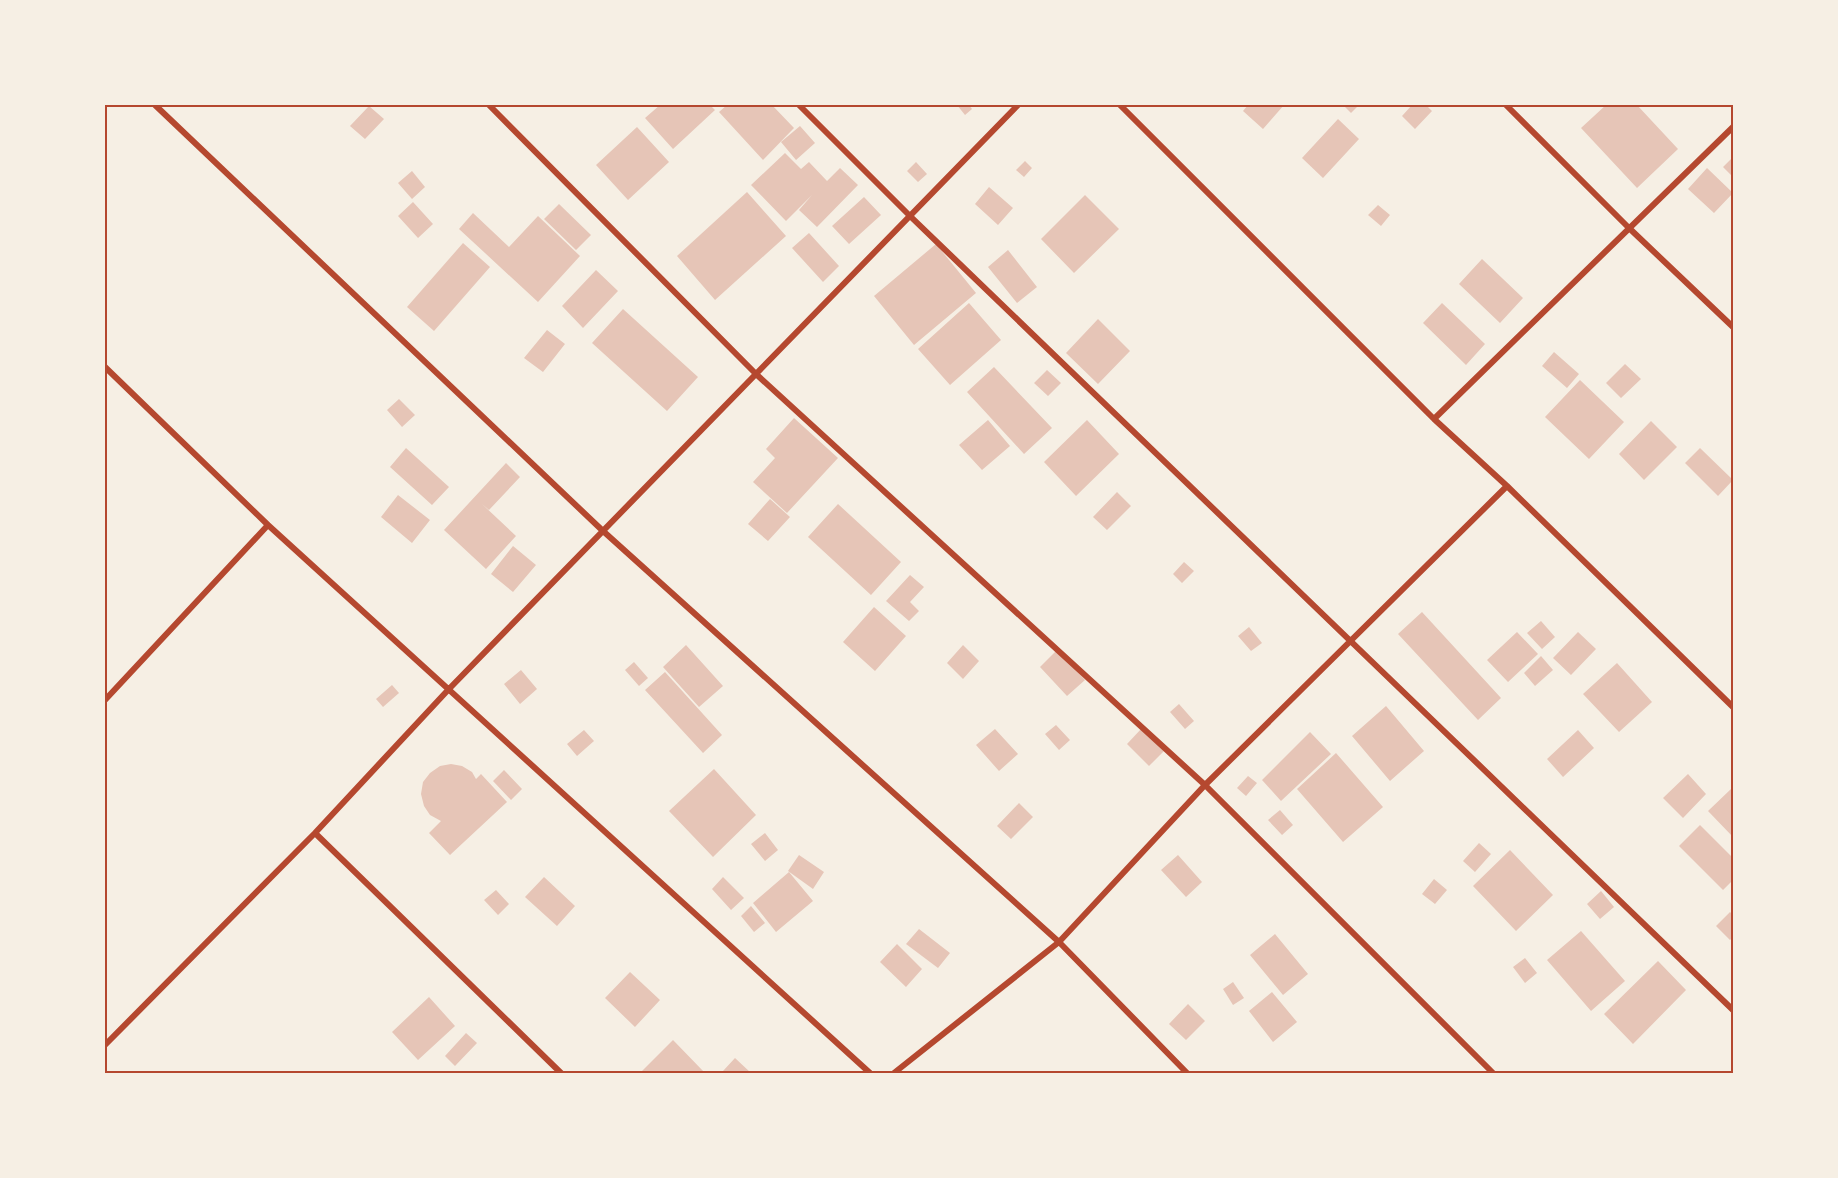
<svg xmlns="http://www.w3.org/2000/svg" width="1838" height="1178" font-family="Helvetica,sans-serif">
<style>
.building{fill:#e6c5b7}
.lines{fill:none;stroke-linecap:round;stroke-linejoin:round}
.minor{stroke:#b5482f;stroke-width:6}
.neatline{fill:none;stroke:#b5482f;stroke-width:2}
</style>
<rect width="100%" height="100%" fill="#f6efe4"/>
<path class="building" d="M660 105H710L715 110 673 149 645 118Z
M727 105H772L794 128 763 160 719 112Z
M957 105H969L972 109 965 115Z
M1248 105H1284L1263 129 1243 111Z
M1343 105H1359L1351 113Z
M1412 105H1426L1432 111 1415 129 1402 116Z
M1606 105H1637L1678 149 1637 188 1581 128Z
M369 106 384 119 365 139 350 126Z
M1338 119 1359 139 1323 178 1302 158Z
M800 126 815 143 796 160 781 142Z
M637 127 669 162 628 200 596 165Z
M785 153 801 169 809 162 827 181 840 168 858 185 817 227 799 210 812 195 786 221 751 185Z
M1733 157V177L1723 167Z
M1025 161 1032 168 1024 177 1016 170Z
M916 162 927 174 918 182 907 171Z
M1707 168 1733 193 1714 213 1688 189Z
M412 171 425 187 412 199 398 183Z
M989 187 1013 208 998 225 975 204Z
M747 192 786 236 715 300 677 256Z
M1085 195 1119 229 1074 273 1041 239Z
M864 197 881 215 849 244 832 226Z
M413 202 433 224 418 238 398 216Z
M559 204 591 235 576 250 544 219Z
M1378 205 1390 215 1381 226 1368 215Z
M473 213 509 247 538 216 580 256 538 302 459 229Z
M809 233 839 266 823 282 792 248Z
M463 243 490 267 434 331 407 307Z
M936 244 976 293 914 345 874 296Z
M1008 250 1037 287 1017 303 988 267Z
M1482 259 1523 298 1500 323 1459 284Z
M596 270 618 291 583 328 562 306Z
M969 303 1001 340 950 385 918 349Z
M1442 303 1485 344 1466 365 1423 323Z
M623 309 698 377 667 411 592 343Z
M1098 319 1130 351 1098 384 1066 353Z
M547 330 565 344 543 372 524 358Z
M1554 352 1579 374 1567 388 1542 366Z
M1625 364 1641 379 1621 398 1606 383Z
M994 367 1052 428 1024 454 967 392Z
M1047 370 1061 383 1048 396 1034 383Z
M1580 380 1624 422 1589 459 1545 417Z
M399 399 415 415 402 427 387 410Z
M794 418 838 458 787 513 753 482 775 458 766 449Z
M988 420 1010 446 982 470 959 445Z
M1087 420 1119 454 1076 496 1044 462Z
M1651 421 1677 447 1644 480 1619 454Z
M406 448 449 487 432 505 390 467Z
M1700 448 1733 480 1718 496 1685 463Z
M506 463 520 477 489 510 482 504 516 536 486 569 444 530Z
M1117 492 1131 506 1107 530 1093 517Z
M398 495 430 520 412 543 381 517Z
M770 499 790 517 768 541 748 524Z
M838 504 901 562 871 595 808 537Z
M513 546 536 565 513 592 491 574Z
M1184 562 1194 571 1182 583 1173 574Z
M910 575 924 587 910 602 919 611 909 621 886 601Z
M874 607 906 636 875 671 843 642Z
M1422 612 1501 698 1478 720 1398 634Z
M1541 621 1555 637 1542 649 1527 633Z
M1249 627 1262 643 1251 651 1238 636Z
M1517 632 1538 654 1508 682 1487 660Z
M1578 632 1596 649 1571 675 1553 658Z
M686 645 723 686 699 707 663 667Z
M963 645 979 661 963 679 947 663Z
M1057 650 1085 680 1067 696 1040 667Z
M1541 656 1553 670 1535 686 1524 673Z
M634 662 648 678 639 686 625 670Z
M1617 663 1652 702 1619 732 1583 694Z
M521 670 537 689 520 704 504 684Z
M665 672 722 735 703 753 645 690Z
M392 685 399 693 383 707 376 699Z
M1179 704 1194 721 1185 729 1170 712Z
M1386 706 1424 751 1390 781 1352 736Z
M1056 725 1070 740 1059 750 1045 734Z
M1142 728 1164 751 1149 766 1127 744Z
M995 729 1018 754 999 771 976 745Z
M584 730 594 741 577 756 567 744Z
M1578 730 1594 748 1563 777 1547 759Z
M1310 732 1331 754 1281 801 1262 780Z
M1336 753 1383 807 1343 842 1297 789Z
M451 764 462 766 472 772 476 779 481 774 507 802 450 855 429 833 441 821 430 815 424 806 421 794 423 782 430 773 440 766Z
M714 769 756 815 713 857 669 811Z
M504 770 522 789 511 800 493 781Z
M1688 774 1706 794 1683 818 1663 798Z
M1248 776 1257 783 1246 796 1237 788Z
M1731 789 1733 791V837L1708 811Z
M1019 803 1033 817 1011 839 997 826Z
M1280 810 1293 825 1282 835 1268 820Z
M1700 825 1733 858V880L1723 890 1679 846Z
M765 833 778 850 765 861 751 844Z
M1479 843 1491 854 1475 872 1463 861Z
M1510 850 1553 895 1516 931 1473 886Z
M799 855 824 872 813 889 788 871Z
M1178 855 1202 882 1186 897 1161 870Z
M789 872 813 901 776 932 753 903Z
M544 877 575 906 557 926 525 897Z
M723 877 744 898 731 910 712 889Z
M1434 879 1447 890 1435 904 1422 894Z
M496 890 509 904 498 915 484 900Z
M1601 891 1614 907 1600 919 1587 904Z
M751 906 765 923 754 932 741 916Z
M1730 912 1733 915V937L1730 940 1716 926Z
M919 929 950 953 938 968 906 944Z
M1581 931 1625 981 1591 1011 1547 960Z
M1275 934 1308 974 1283 995 1250 955Z
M897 944 922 969 906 987 880 962Z
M1525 958 1537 973 1525 983 1513 967Z
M1658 961 1686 990 1633 1044 1604 1014Z
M630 972 660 1000 635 1027 605 998Z
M1233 982 1244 998 1233 1005 1223 989Z
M1272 992 1297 1022 1273 1042 1249 1011Z
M429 997 455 1026 418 1060 392 1032Z
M1188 1004 1205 1021 1186 1040 1169 1024Z
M466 1033 477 1043 455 1066 445 1056Z
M673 1040 705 1073H640Z
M735 1058 751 1073H726L723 1071Z"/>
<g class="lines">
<path class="minor" d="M155 105 603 531 1059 942 1187 1073
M489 105 756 374 1205 785 1493 1073
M799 105 910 216 1733 1010
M1120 105 1434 419 1507 486 1733 707
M1506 105 1629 228 1733 327
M105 367 268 525 870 1073
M1434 419 1733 127
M105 700 268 525
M315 833 561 1073
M105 1045 315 833 448 690 1018 105
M894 1073 1059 942 1205 785 1507 486"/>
</g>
<rect width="1838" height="1178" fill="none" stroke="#f6efe4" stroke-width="213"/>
<rect x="106" y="106" width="1626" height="966" class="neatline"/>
</svg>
